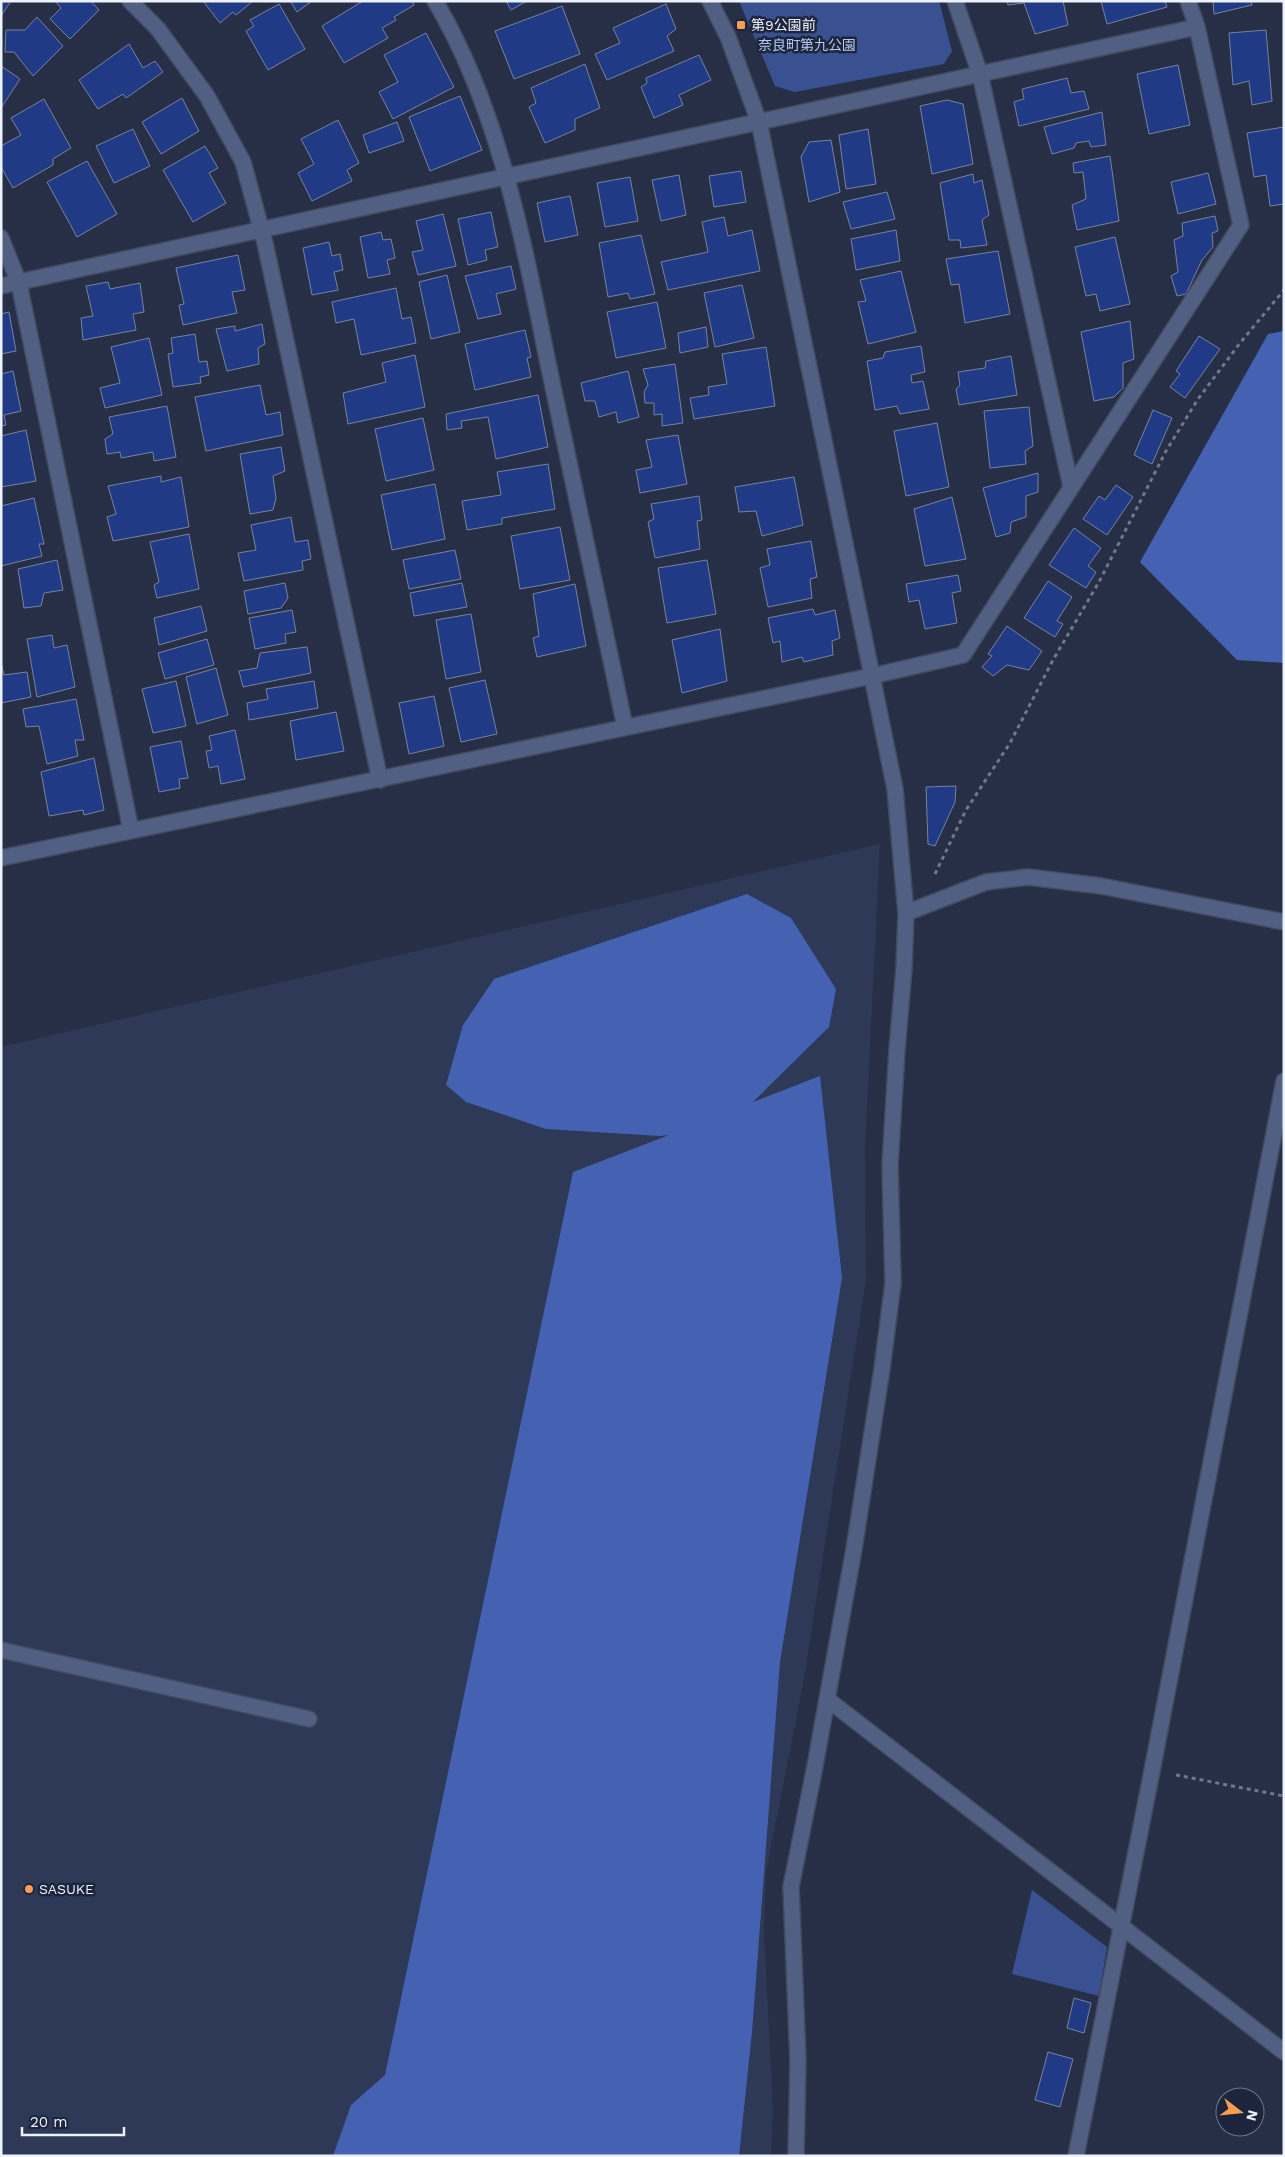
<svg xmlns="http://www.w3.org/2000/svg" width="1285" height="2157" font-family="'Work Sans','Noto Sans JP',sans-serif">
<style>
.built{fill:#2d3956}
.green{fill:#395191}
.forest{fill:#4462b1}
.building{fill:#213a85;stroke:#77839e}
.lines{fill:none;stroke-linecap:round;stroke-linejoin:round}
.minor-casing{stroke:#424a60;stroke-width:18}
.path{stroke:#70788a;stroke-width:3;stroke-dasharray:4 4;stroke-linecap:butt}
.minor{stroke:#516082;stroke-width:15}
.poi-dot{fill:#fc9d53;stroke:#1c253b;stroke-width:2}
.labels{text-anchor:middle;stroke-width:5;stroke-linejoin:round;paint-order:stroke}
.poi-label{font-size:14px;fill:#edf2fe;stroke:#1c253b;text-anchor:start}
.park-label{font-size:14px;fill:#b6c9f4;stroke:#1c253b}
</style>
<rect width="100%" height="100%" fill="#262f46"/>
<path class="built" d="M880 844 865 1148 866 1279 804 1679 766 1872 764 1931 773 2110 771 2156H1V1047Z"/>
<path class="green" d="M739 1H939L952 51 944 64 795 92 775 86Z
M1032 1890 1107 1947 1099 1996 1012 1974Z"/>
<path class="forest" d="M1284 331V663L1237 660 1140 562 1268 334Z
M747 894 791 918 836 989 829 1027 753 1102 820 1076 842 1278 780 1662 752 2032 739 2156H333L351 2105 385 2075 573 1172 669 1135 660 1136 546 1129 466 1102 446 1085 463 1025 494 979Z"/>
<path class="building" d="M1 1H11L1 16Z
M91 1 99 10 70 39 50 19 61 8 55 1Z
M203 1H253L236 15 233 12 220 23Z
M290 1H312L297 12Z
M363 1H412L414 5 394 17 396 20 382 28 388 38 344 63 322 26Z
M506 1H527L511 10Z
M1007 1H1063L1068 25 1035 34 1024 3 1008 5Z
M1101 1H1165L1167 7 1107 24Z
M1213 1H1251L1252 5 1214 14Z
M279 4 305 49 268 70 246 31 254 26 250 20Z
M666 4 676 29 667 36 674 51 607 80 595 54 620 43 613 28Z
M562 6 580 54 514 79 495 31Z
M37 17 63 46 33 76 14 52H5L6 30H25Z
M1266 30 1272 101 1252 105 1249 81 1233 85 1229 33Z
M426 33 454 87 393 119 379 92 398 82 384 55Z
M129 44 143 68 155 61 163 72 126 98 123 94 98 109 79 80Z
M699 55 711 80 679 95 683 105 654 118 641 87 647 83 646 78Z
M585 64 600 108 575 119V130L545 143 529 107 536 103 531 88Z
M1178 65 1190 125 1149 134 1137 74Z
M1 66 20 79 1 108Z
M1067 78 1071 93 1084 91 1089 109 1019 126 1014 102 1024 99 1022 89Z
M460 96 482 150 430 171 409 117Z
M182 98 199 131 161 154 142 122Z
M44 99 71 148 53 159V165L13 188 1 167V146L21 135 11 118Z
M947 100 963 104 973 164 932 174 920 106Z
M1102 112 1106 145 1091 147 1089 141 1076 143 1074 148 1052 154 1044 127Z
M338 120 359 163 347 170 352 181 312 201 298 173 314 164 301 139Z
M397 122 404 141 369 153 363 135Z
M1284 127V204L1270 206 1266 175 1254 177 1247 133Z
M133 129 150 166 114 183 96 146Z
M868 129 876 184 846 189 839 135Z
M831 140 840 192 809 202 801 157 809 142Z
M205 146 218 168 209 173 226 203 193 222 163 170Z
M1110 156 1119 221 1077 230 1072 205 1086 199 1083 172 1074 173 1073 163Z
M87 161 117 214 77 237 47 182Z
M741 171 746 202 714 207 709 176Z
M1208 173 1216 204 1178 214 1171 182Z
M973 174 974 183 982 180 989 215 982 220 987 245 961 248 960 240H949L940 183Z
M679 175 686 215 661 221 652 180Z
M630 177 638 221 605 227 597 183Z
M887 192 895 219 851 229 843 202Z
M570 196 578 235 545 242 537 203Z
M491 212 498 247 485 250 487 260 468 265 458 219Z
M443 214 456 266 418 275 412 252 423 250 416 221Z
M1215 216 1218 231 1212 233 1213 247 1202 260 1186 294 1177 296 1171 276 1178 272 1174 240 1183 236 1182 223Z
M724 217 728 236 752 230 760 271 668 290 661 262 708 252 702 222Z
M896 230 900 261 856 270 851 239Z
M381 232 383 240 391 239 395 258 387 260 390 274 368 278 360 237Z
M641 235 655 294 630 299 628 293 608 297 599 243Z
M1115 237 1130 304 1100 311 1096 294 1086 296 1075 247Z
M329 242 332 256 340 254 343 270 334 272 338 290 312 295 303 248Z
M998 251 1010 314 965 323 959 284 951 285 946 259Z
M238 255 245 290 232 292 237 313 183 325 179 305 184 304 176 268Z
M511 266 516 289 496 294 501 314 478 319 465 276Z
M901 271 916 332 868 344 858 302 866 301 860 280Z
M447 275 460 332 431 339 419 282Z
M108 282 110 289 140 283 144 312 133 314 136 330 83 340 81 318 93 316 86 286Z
M742 285 754 338 715 347 704 293Z
M396 288 402 319 411 317 416 343 361 355 354 319 336 323 332 302Z
M657 302 666 348 616 358 607 312Z
M9 312 16 351 1 354V314Z
M1130 321 1134 359 1123 363V388L1114 397 1094 401 1081 332Z
M262 324 265 344 258 348 259 364 227 371 216 329 235 326V331Z
M706 327 708 347 680 353 678 333Z
M525 330 531 357 527 358 531 377 475 390 465 344Z
M195 334 199 362 207 361 209 375 200 377 201 383 173 387 168 354 173 353 171 338Z
M1199 336 1220 349 1185 398 1170 387 1180 374 1176 371Z
M149 338 162 395 105 408 100 388 120 383 111 347Z
M921 346 925 372 911 375 912 383 923 381 929 409 900 414 897 406 875 410 867 361 883 358 885 352Z
M766 347 775 406 694 419 690 398 709 395 708 387 727 384 722 354Z
M415 355 425 407 348 424 343 393 386 382 382 363Z
M1011 356 1017 395 959 405 956 389 960 385 958 372 985 368 986 361Z
M675 364 683 423 662 426V414L654 415V403H645L644 392 648 385 643 369Z
M13 371 21 411 4 415 6 425 1 426V374Z
M628 371 639 417 618 423 616 412 599 417 595 401H585L581 383Z
M260 385 266 415 280 412 283 435 206 451 195 397Z
M538 395 548 447 496 459 488 417 461 421 462 428 447 430 446 414Z
M167 406 176 457 154 461 153 452 121 458 120 452 107 454 105 439 113 434 109 417Z
M1029 407 1033 446 1025 451 1026 464 990 468 984 411Z
M1153 410 1172 418 1152 464 1134 455Z
M423 418 434 470 386 481 375 429Z
M937 423 949 487 906 496 894 431Z
M26 430 36 481 1 487V436Z
M678 435 687 484 640 493 636 470 652 467 646 440Z
M281 447 285 471 273 476 276 498 273 510 250 514 240 454Z
M548 464 555 509 502 518V524L467 530 462 501 501 495 497 472Z
M1038 473V492L1026 496V517L1011 522 1010 533 996 537 983 488Z
M161 476V482L181 477 189 527 113 541 107 517 116 514 108 486Z
M794 477 803 525 762 536 756 511 739 512 735 487Z
M435 484 445 539 392 550 381 495Z
M1116 485 1133 497 1107 535 1083 519 1099 496 1105 500Z
M699 496 702 520 697 521 700 549 655 558 648 522 654 519 651 504Z
M952 497 966 559 925 566 914 509Z
M34 498 44 544H39L42 556 1 566V506Z
M291 517 295 542 308 540 311 559 302 561 303 570 244 581 238 553 256 550 251 525Z
M560 527 570 580 520 589 511 536Z
M1074 528 1101 548 1088 566 1096 572 1086 588 1049 565Z
M189 534 199 589 157 598 154 585 159 582 150 542Z
M811 541 817 577 810 579 812 598 768 607 760 568 770 565 767 549Z
M455 550 461 579 409 589 403 560Z
M57 560 63 590 44 593 41 606 24 608 18 569Z
M707 560 716 614 667 623 658 568Z
M958 575 961 591 952 593 957 623 925 629 919 600 909 602 906 584Z
M1048 581 1072 597 1057 621 1063 624 1055 637 1024 618Z
M285 583 288 598 281 608 248 614 244 591Z
M462 583 467 607 414 616 410 593Z
M575 584 586 646 537 657 533 638 539 636 533 594Z
M201 606 207 631 159 645 154 618Z
M813 609 815 615 835 610 840 638 832 641 833 655 804 662 802 657 782 662 780 641 773 643 768 618Z
M292 610 296 632 285 634 286 643 255 649 249 618Z
M471 614 481 672 446 679 436 620Z
M1007 626 1042 651 1029 670 1007 665 993 676 982 667 992 656 988 654Z
M720 629 727 681 682 693 672 640Z
M52 635 54 648 67 645 75 687 37 697 27 639Z
M207 639 214 665 165 679 158 653Z
M307 647 311 673 243 687 239 671 257 668 260 653Z
M1 662 4 675 27 672 31 697 1 703Z
M216 668 228 715 197 724 186 677Z
M485 680 497 734 461 742 449 688Z
M176 681 186 726 153 733 142 689Z
M314 681 318 708 249 720 247 703 268 699 266 689Z
M434 696 444 746 409 754 399 703Z
M76 699 84 740H75L78 756 47 764 39 726 26 727 23 709Z
M336 712 344 751 296 760 290 721Z
M235 730 245 779 221 784 218 766 209 768 206 751 212 750 209 736Z
M181 741 188 778 179 779 180 788 159 792 150 747Z
M94 758 104 810 84 815 83 810 49 816 41 772Z
M956 786 955 802 935 846 928 844 926 787Z
M1074 1998 1091 2003 1084 2033 1067 2028Z
M1048 2052 1073 2059 1060 2107 1035 2100Z"/>
<g class="lines">
<defs>
<path id="minor" d="M130 1 158 29 207 96 243 162 265 243 380 780
M435 1C500 110 524 245 549 368 574 487 600 607 625 727
M710 1 728 37 759 122 895 789 906 913 904 968 897 1050 890 1165 893 1283 882 1369 854 1549 815 1766 791 1887 798 2061 796 2156
M955 1 980 74 1071 487
M1 238 19 283 131 830
M1 286 1197 27
M1 858 872 676 963 655 1241 225 1197 27 1188 1
M906 913 986 882 1028 877 1101 886 1284 922
M1 1650 309 1719
M827 1699 1284 2052
M1076 2156 1152 1771 1284 1081"/>
</defs>
<use href="#minor" class="minor-casing"/>
<path class="path" d="M935 874 966 810 1010 743 1053 660 1099 582 1166 451 1198 399 1240 343 1284 290
M1176 1775 1284 1796"/>
<use href="#minor" class="minor"/>
</g>
<g class="poi-dot">
<rect x="736" y="20" width="10" height="10" rx="2.5"/>
<circle cx="29" cy="1889" r="5"/>
</g>
<g class="labels">
<g class="poi-label">
<text x="751" y="30">第9公園前</text>
<text x="39" y="1894">SASUKE</text>
</g>
<g class="park-label">
<text x="807" y="50">奈良町第九公園</text>
</g>
</g>
<rect width="1285" height="2157" fill="none" stroke="#edf2fe" stroke-width="5"/>
<g transform="translate(1240 2112) rotate(106)"><circle r="24" fill="#1c253b" stroke="#707789"/>
<path d="M0-4L9 19L0 12L-9 19Z" fill="#fc9d53"/>
<text y="-8" font-size="14" font-weight="bold" text-anchor="middle" fill="#edf2fe">N</text>
</g>
<path d="M22 2127v8h102v-8" fill="none" stroke="#edf2fe" stroke-width="2.5"/>
<text x="30" y="2127" font-size="15" fill="#edf2fe" stroke="#1c253b" stroke-width="4" paint-order="stroke">20 m</text>
</svg>
